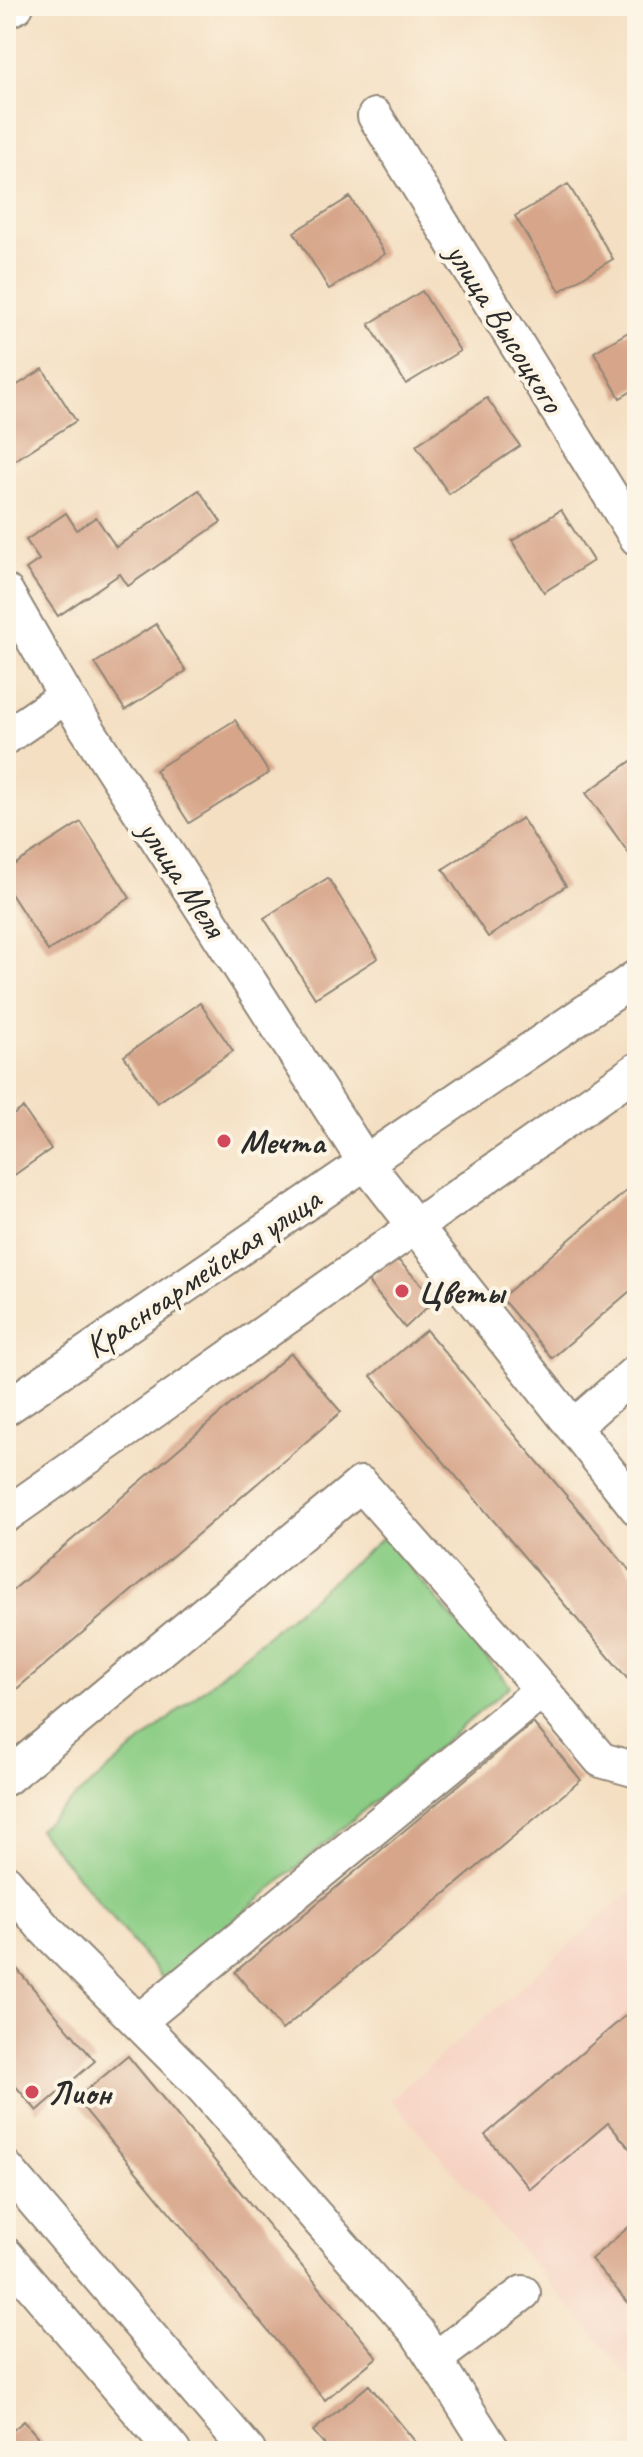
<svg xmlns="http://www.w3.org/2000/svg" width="643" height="2457" font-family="Caveat,sans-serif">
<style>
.built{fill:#f6d2c3}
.green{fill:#8bcd85;stroke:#5b7c58;stroke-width:2}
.building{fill:#d7a68a}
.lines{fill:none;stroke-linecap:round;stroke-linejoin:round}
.minor-casing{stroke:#908576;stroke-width:38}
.minor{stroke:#fff;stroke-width:34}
.poi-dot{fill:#d1495b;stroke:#fcf5e5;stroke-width:3}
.labels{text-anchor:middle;stroke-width:8;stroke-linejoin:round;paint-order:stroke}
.street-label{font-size:34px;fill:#2b2b2b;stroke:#fcf5e5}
.poi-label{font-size:34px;font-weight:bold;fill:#2b2b2b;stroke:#fcf5e5;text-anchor:start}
</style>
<rect width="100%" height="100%" fill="#fcf5e5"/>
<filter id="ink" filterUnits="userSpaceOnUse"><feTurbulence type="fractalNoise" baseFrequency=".0125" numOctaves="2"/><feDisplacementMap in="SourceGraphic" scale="16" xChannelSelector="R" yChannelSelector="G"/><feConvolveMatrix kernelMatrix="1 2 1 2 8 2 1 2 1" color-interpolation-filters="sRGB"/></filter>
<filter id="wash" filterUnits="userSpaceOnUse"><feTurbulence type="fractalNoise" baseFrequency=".006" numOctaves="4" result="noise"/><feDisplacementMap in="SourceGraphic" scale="32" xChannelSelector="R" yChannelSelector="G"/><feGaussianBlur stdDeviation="1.8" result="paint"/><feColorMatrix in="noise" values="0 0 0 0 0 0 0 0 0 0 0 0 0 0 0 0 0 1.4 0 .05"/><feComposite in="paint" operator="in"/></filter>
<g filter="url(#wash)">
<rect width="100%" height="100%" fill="#f4dfc2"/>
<path class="built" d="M637 1886V2385L391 2099Z"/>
<path class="green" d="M384 1537 510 1686 164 1980 38 1829Z"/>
<g id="blocks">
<path class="building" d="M568 184 613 259 560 291 515 216Z
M350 197 385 254 329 289 294 232Z
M422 291 460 351 406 384 369 324Z
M637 327V388L620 398 594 352Z
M43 369 76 421 12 462 6 452V392Z
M487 398 520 446 449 494 416 445Z
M199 490 221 522 128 586 120 574 58 616 26 569 39 560 26 540 66 513 77 530 96 517 116 547Z
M561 510 593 561 544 592 512 541Z
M156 624 186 671 125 710 95 663Z
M235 720 269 773 189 823 155 770Z
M637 757V855L632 858 586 793Z
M522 818 566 886 488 937 443 869Z
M81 822 130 898 48 951 6 886V870Z
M328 878 378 958 315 998 264 918Z
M200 1003 233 1051 157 1103 124 1056Z
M23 1108 51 1149 10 1178 6 1172V1120Z
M637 1182V1285L552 1358 501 1298Z
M395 1257 436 1299 405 1328 368 1282Z
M426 1330 637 1579V1690L371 1376Z
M291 1353 341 1412 6 1698V1596Z
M533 1723 581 1780 282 2030 235 1972Z
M6 1956 95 2061 37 2111 6 2075Z
M637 2006V2097L635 2099 637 2102V2157L608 2123 530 2189 485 2135Z
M128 2056 377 2357 325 2400 76 2099Z
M637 2220V2313L591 2259Z
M369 2385 423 2451H330L313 2431Z
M24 2421 50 2451H6V2436Z"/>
</g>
</g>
<g filter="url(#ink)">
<use href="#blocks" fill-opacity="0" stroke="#908576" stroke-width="2"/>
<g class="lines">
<defs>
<path id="minor" d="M6 11 16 6
M375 116 637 538
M6 592 66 696 365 1162 637 1508
M6 737 66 696
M6 1408 637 977
M573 1427 637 1371
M6 1515 637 1070
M542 1690 601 1760 637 1770
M6 1778 361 1484 542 1690 138 2022
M6 1882 43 1927 202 2086 417 2332 493 2451
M6 2168 248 2451
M6 2255 173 2451
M435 2359 523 2293"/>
</defs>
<use href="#minor" class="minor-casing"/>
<use href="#minor" class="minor"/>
</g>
</g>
<g class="poi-dot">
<circle cx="224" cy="1141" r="8"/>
<circle cx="402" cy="1291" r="8"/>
<circle cx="32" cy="2092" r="8"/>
</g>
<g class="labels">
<g class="street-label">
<text transform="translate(506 327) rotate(58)" y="12">улица Высоцкого</text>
<text transform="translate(183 878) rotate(57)" y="12">улица Меля</text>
<text transform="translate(202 1272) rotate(-34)" y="12">Красноармейская улица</text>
</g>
<g class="poi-label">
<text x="240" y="1153">Мечта</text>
<text x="418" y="1303">Цветы</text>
<text x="48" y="2104">Лион</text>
</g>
</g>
<rect width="643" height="2457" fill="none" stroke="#fcf5e5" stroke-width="32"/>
</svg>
